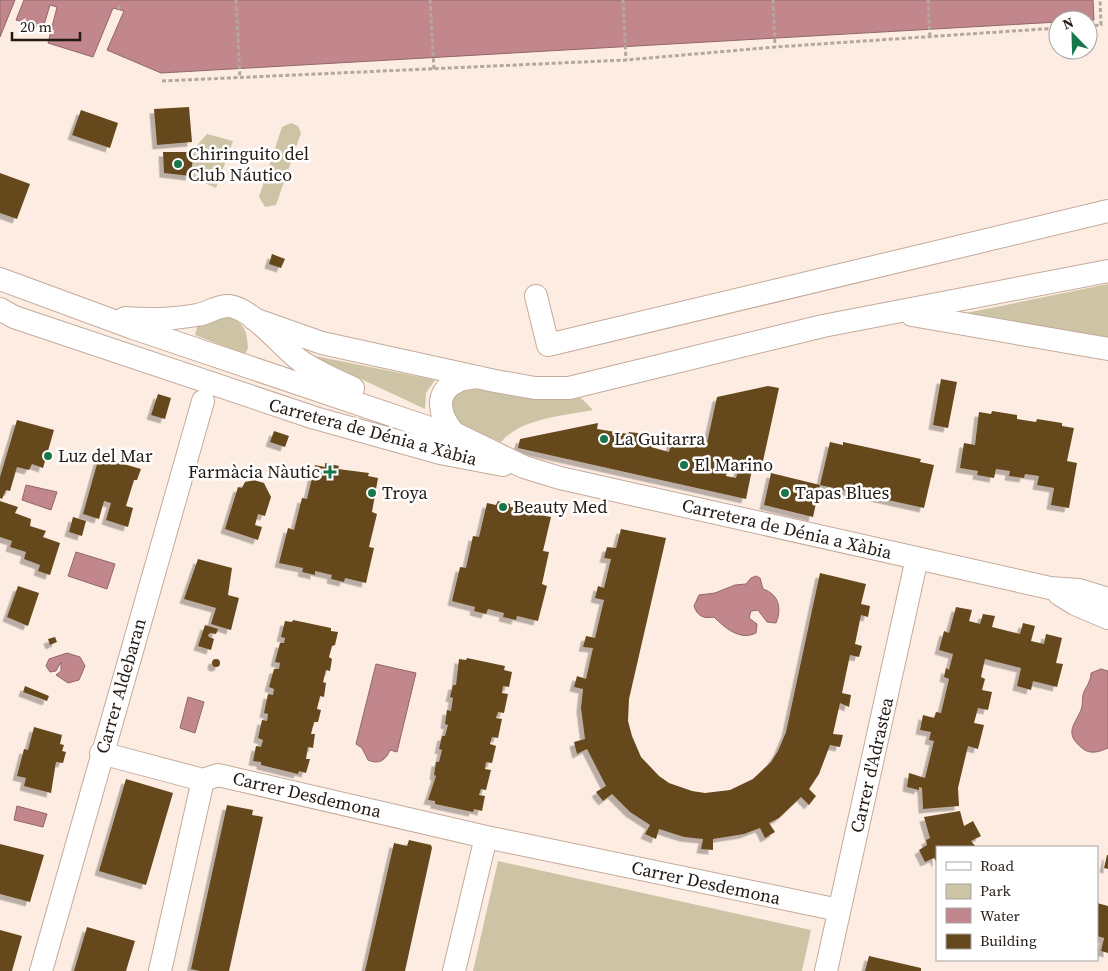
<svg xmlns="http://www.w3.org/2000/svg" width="1108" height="971" font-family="'Source Serif 4',serif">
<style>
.green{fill:#ccc4a4}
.water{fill:#c1878d;stroke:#926669}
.building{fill:#65481c;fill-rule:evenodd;filter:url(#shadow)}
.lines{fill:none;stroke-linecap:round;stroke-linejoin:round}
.minor-casing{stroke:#c4ab9b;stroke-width:24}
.path{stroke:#b5a79e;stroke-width:3;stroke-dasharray:4 2.5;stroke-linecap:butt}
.minor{stroke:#fff;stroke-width:22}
.poi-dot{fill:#17764b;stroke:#fff;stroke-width:2}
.labels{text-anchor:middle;stroke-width:5;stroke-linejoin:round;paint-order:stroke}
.poi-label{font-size:18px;fill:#231a14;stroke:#fff;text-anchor:start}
.street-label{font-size:18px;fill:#231a14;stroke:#fff}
</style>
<defs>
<filter id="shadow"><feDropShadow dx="-4.5" dy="4.5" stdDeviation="0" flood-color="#0004"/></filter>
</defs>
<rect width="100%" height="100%" fill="#fdece2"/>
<path class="green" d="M291 123 298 126 301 133 276 205 265 207 259 197 282 127Z
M207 134 233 141 216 188 190 176 193 160 191 152Z
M1108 284V338L966 313Z
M223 314C242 322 247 326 248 348L245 354 195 335 198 324Z
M310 355 435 380 426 393 425 409Z
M465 387 524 398H581L593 410C562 416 522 418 501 442L450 420 448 398Z
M498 861 811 930 802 971H473Z"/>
<path class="water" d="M0 0H15L0 37Z
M24 0H1093L1094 20H1058V22L161 73 107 50 124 11 113 8 93 57 48 43 57 7 50 5 43 28 16 20Z
M26 485 57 492 51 510 22 500Z
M76 552 115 564 107 589 68 576Z
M756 576 760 578 763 589C779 594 782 609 776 623L767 622 758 610 751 611 749 618 757 624 756 633C740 641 725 628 714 617 704 619 697 616 694 606L699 595 715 593 735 585 746 584 751 578Z
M67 653 80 657 85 666 79 680 68 683 56 675 61 671V662L56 671 50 672 46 666 49 659Z
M376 664 416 673 397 752 390 750C386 760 379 765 368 760L362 748 356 744Z
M1101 669 1108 671V748C1099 752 1090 755 1082 748 1064 733 1074 726 1081 710 1083 705 1082 700 1083 695 1085 687 1091 682 1091 673Z
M188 697 204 702 195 733 180 728Z
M17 806 47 814 43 827 14 820Z"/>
<path class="building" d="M189 107 192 142 157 145 154 109Z
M81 110 118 123 110 148 72 135Z
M163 152H191L193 160 190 176 164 173Z
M0 173 30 184 17 219 0 213Z
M272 254 285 259 281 268 269 264Z
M941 379 957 382 948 428 933 425Z
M768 386 779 388 763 461 754 460 746 499 518 448 520 439 598 423 597 429 628 434 629 432 654 435 651 447 669 452 673 436 707 443 717 397ZM728 466 739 468 736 478 726 476Z
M158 394 171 398 165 419 151 415Z
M992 411 1017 415V419L1036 422 1037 419 1062 423V426L1074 428 1067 461 1077 463 1069 508 1051 505 1054 488 1037 485 1039 476 1025 474 1024 478 1009 476 1010 471 996 469 994 478 977 475 978 471 960 468 964 443 975 445 979 412 991 414Z
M17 420 54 430 43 468 32 464 29 470 17 467 10 491 6 490 2 499 0 498V477Z
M274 431 289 436 285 447 270 442Z
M830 442 843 445V442L921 459 920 462 934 465 924 508 820 485Z
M99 457 141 469 137 480H134L126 506 133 508 128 527 106 520 111 503 104 501 99 519 83 514Z
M325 463 339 466 338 469 369 473 368 476 378 478 372 512 377 514 369 547 374 548 366 583 345 578 344 582 331 579 332 575 315 571V575L302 572 303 568 279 563 288 528 294 530 302 498 307 499 315 465 325 467Z
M771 473 820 485 813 517 764 505Z
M254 480 264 483 271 497 265 516 258 514 255 525 262 527 258 540 225 529 238 487 242 488 245 482Z
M0 501 18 507 15 513 31 519 30 526 46 531 43 537 60 543 50 575 38 571 40 565 24 559 26 552 10 547 12 541 0 537Z
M498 501 510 504V507L541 511 540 515 551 517 543 551 549 552 542 584 547 586 538 621 517 616 516 620 503 617 504 613 488 609 486 614 474 611 475 607 452 601 460 567 466 568 473 536 479 537 487 503 496 505Z
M73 517 86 521 82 536 69 532Z
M621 529 666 538 629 699 628 721 632 736 641 757 659 776 669 783 692 791 705 793 730 790 753 779 771 762 778 751 786 732 820 573 866 584 861 604 870 606 868 617 861 615 855 644 862 646 859 657 850 655 842 693 851 695 849 707 840 703 833 734 843 735 840 747 830 745 819 774 809 789 816 796 809 805 801 797 779 818 769 823 775 832 765 838 760 828 744 834 713 839V850L701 849 703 839 684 837 659 829 656 839 645 834 650 825 630 812 612 794 603 801 596 792 606 786 587 749 577 754 574 742 585 739 581 708 583 689 574 687 577 676 586 679 593 648 583 647 586 636 595 638 604 600 595 598 598 586 604 588 611 559 604 558 607 547 616 548Z
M198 559 232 568 228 595 239 598 231 630 211 624 216 608 184 599Z
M18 586 39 593 28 626 7 617Z
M956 607 972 610 969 621 980 624 983 614 995 616 992 627 1020 634 1023 623 1035 626 1031 641 1044 644 1046 634 1062 638 1056 663 1063 664 1057 687 1033 681 1031 690 1017 686 1021 668 985 659 981 677 985 679 982 690 992 692 988 710 978 708 974 723 984 725 978 749 968 746 958 788 959 806 923 809 922 788 919 787V790L907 787 909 773 925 778 934 741 929 740 931 732 920 730 923 715 934 718 936 712 941 713 949 679 944 677 946 668 949 670 953 654 939 650 944 631 949 633Z
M293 620 331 628V631L338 632 335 645 332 646 329 657 332 659 330 671 326 670 323 682 326 683 324 697 320 696 317 709 321 710 318 722H314L311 734H315L313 748 308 747 306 759H310L306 773 299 771 298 774 261 765V762L253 761 256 746 261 747 263 740 258 738 262 720 267 721 268 714 264 713 268 694 273 695 274 689 269 687 274 669H279L280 663 275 662 280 643H284L285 638 281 637 285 621 292 622Z
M205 625 218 629 216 634 210 633 208 635 209 637 214 639 211 650 198 646Z
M55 637 57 642 50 645 48 639Z
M467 658 505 666 504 670 512 672 509 687 503 686 502 693 508 694 504 713 498 712 496 718 502 719 498 738 492 737 490 744 496 746 492 763 486 762 485 769 491 770 486 790 481 789 479 795 485 796 482 811 474 809 473 812 435 804V801L428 800 436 776 434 775 436 762H439L442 750 439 749 442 736H445L448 725 445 724 447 710 451 711 453 698 450 697 453 685H456L459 659 466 660Z
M212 663a4 4 0 1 1 8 0a4 4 0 1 1-8 0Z
M25 686 49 696 47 701 23 692Z
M34 727 62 735 60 744 64 745 62 751 66 752 63 763 56 762 51 793 24 786 26 778 17 776 24 749 28 750Z
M126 779 173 793 146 885 99 871Z
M227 805 253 810 252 815 263 817 229 971H200L191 969Z
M960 811 964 826 973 821 981 836 971 841 976 847H937V863L934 858 925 862 919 850 927 845 926 840 930 838 924 817Z
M409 840 431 845 432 848 405 971H365L394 843 407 846Z
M0 844 44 855 30 902 0 894Z
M1107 855H1108V869L1104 868Z
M1097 903 1108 906V953L1101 951 1104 938 1097 936Z
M87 927 135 941 126 971H74Z
M0 930 22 936 12 971H0Z
M869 956 921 968V971H865Z"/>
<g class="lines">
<defs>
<path id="minor" d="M0 279 133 328 430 428 454 433 524 467 560 478 1050 588 1079 590 1108 599
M536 296 548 345 1108 211
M0 309 14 317 315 418 440 453 503 465
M912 315 1108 349
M125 318C148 320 174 319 197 315 209 313 218 305 230 306 254 310 282 348 302 362 318 372 335 380 353 388
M254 319 322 343 495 381 535 388H569L823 326 1108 271
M454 433C440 417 432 392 458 381 463 378 472 378 478 377
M1059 594 1075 604 1108 618
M101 753 203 780 218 775 486 837 839 910
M41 971 203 401
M160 971 203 780
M454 971 486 837
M826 971 917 558"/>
</defs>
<use href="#minor" class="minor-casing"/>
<path class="path" d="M236 0 240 78
M430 0 434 70
M623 0 626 60
M773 0 775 47
M928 0 930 37
M118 9 120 6
M1088 26 1101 25 1100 0
M162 81 626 60 775 47 1058 28"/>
<use href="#minor" class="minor"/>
</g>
<g class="poi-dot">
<circle cx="178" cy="164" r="5"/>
<circle cx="604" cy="439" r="5"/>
<circle cx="48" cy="456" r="5"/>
<circle cx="684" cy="465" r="5"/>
<path d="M327.5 464.5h5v5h5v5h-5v5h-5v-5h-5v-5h5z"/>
<circle cx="372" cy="493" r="5"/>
<circle cx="785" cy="493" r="5"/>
<circle cx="503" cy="507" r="5"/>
</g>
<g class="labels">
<g class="poi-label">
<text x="188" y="160">Chiringuito del<tspan x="188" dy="21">Club Náutico</tspan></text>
<text x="614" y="445">La Guitarra</text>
<text x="58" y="462">Luz del Mar</text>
<text x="694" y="471">El Marino</text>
<text x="320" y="478" text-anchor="end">Farmàcia Nàutic</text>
<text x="382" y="499">Troya</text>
<text x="795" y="499">Tapas Blues</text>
<text x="513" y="513">Beauty Med</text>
</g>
<g class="street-label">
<text transform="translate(373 432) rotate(15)" y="6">Carretera de Dénia a Xàbia</text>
<text transform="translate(787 529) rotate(13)" y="6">Carretera de Dénia a Xàbia</text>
<text transform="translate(121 686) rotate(-74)" y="6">Carrer Aldebaran</text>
<text transform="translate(872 765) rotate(-77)" y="6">Carrer d'Adrastea</text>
<text transform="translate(307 795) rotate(13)" y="6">Carrer Desdemona</text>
<text transform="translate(706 883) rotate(12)" y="6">Carrer Desdemona</text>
</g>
</g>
<rect x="936" y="846" width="162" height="115" fill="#ffffff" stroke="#a7a3a1"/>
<rect x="946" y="862" width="25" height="8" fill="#ffffff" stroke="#a7a3a1"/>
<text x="980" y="871" font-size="15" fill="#231a14">Road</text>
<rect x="946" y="884" width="25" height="15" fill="#ccc4a4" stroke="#a7a3a1"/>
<text x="980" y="896" font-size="15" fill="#231a14">Park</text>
<rect x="946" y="908" width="25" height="15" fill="#c1878d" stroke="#a7a3a1"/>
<text x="980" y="921" font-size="15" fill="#231a14">Water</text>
<rect x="946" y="934" width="25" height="15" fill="#65481c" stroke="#a7a3a1"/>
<text x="980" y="946" font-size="15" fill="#231a14">Building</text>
<g transform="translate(1073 35) rotate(337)"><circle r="24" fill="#ffffff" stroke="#a7a3a1"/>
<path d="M0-4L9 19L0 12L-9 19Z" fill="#17764b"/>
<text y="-8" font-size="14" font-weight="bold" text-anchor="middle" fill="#231a14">N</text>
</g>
<path d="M12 32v8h68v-8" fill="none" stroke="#231a14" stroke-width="2.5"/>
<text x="20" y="32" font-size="15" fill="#231a14" stroke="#ffffff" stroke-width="4" paint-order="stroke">20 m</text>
</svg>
